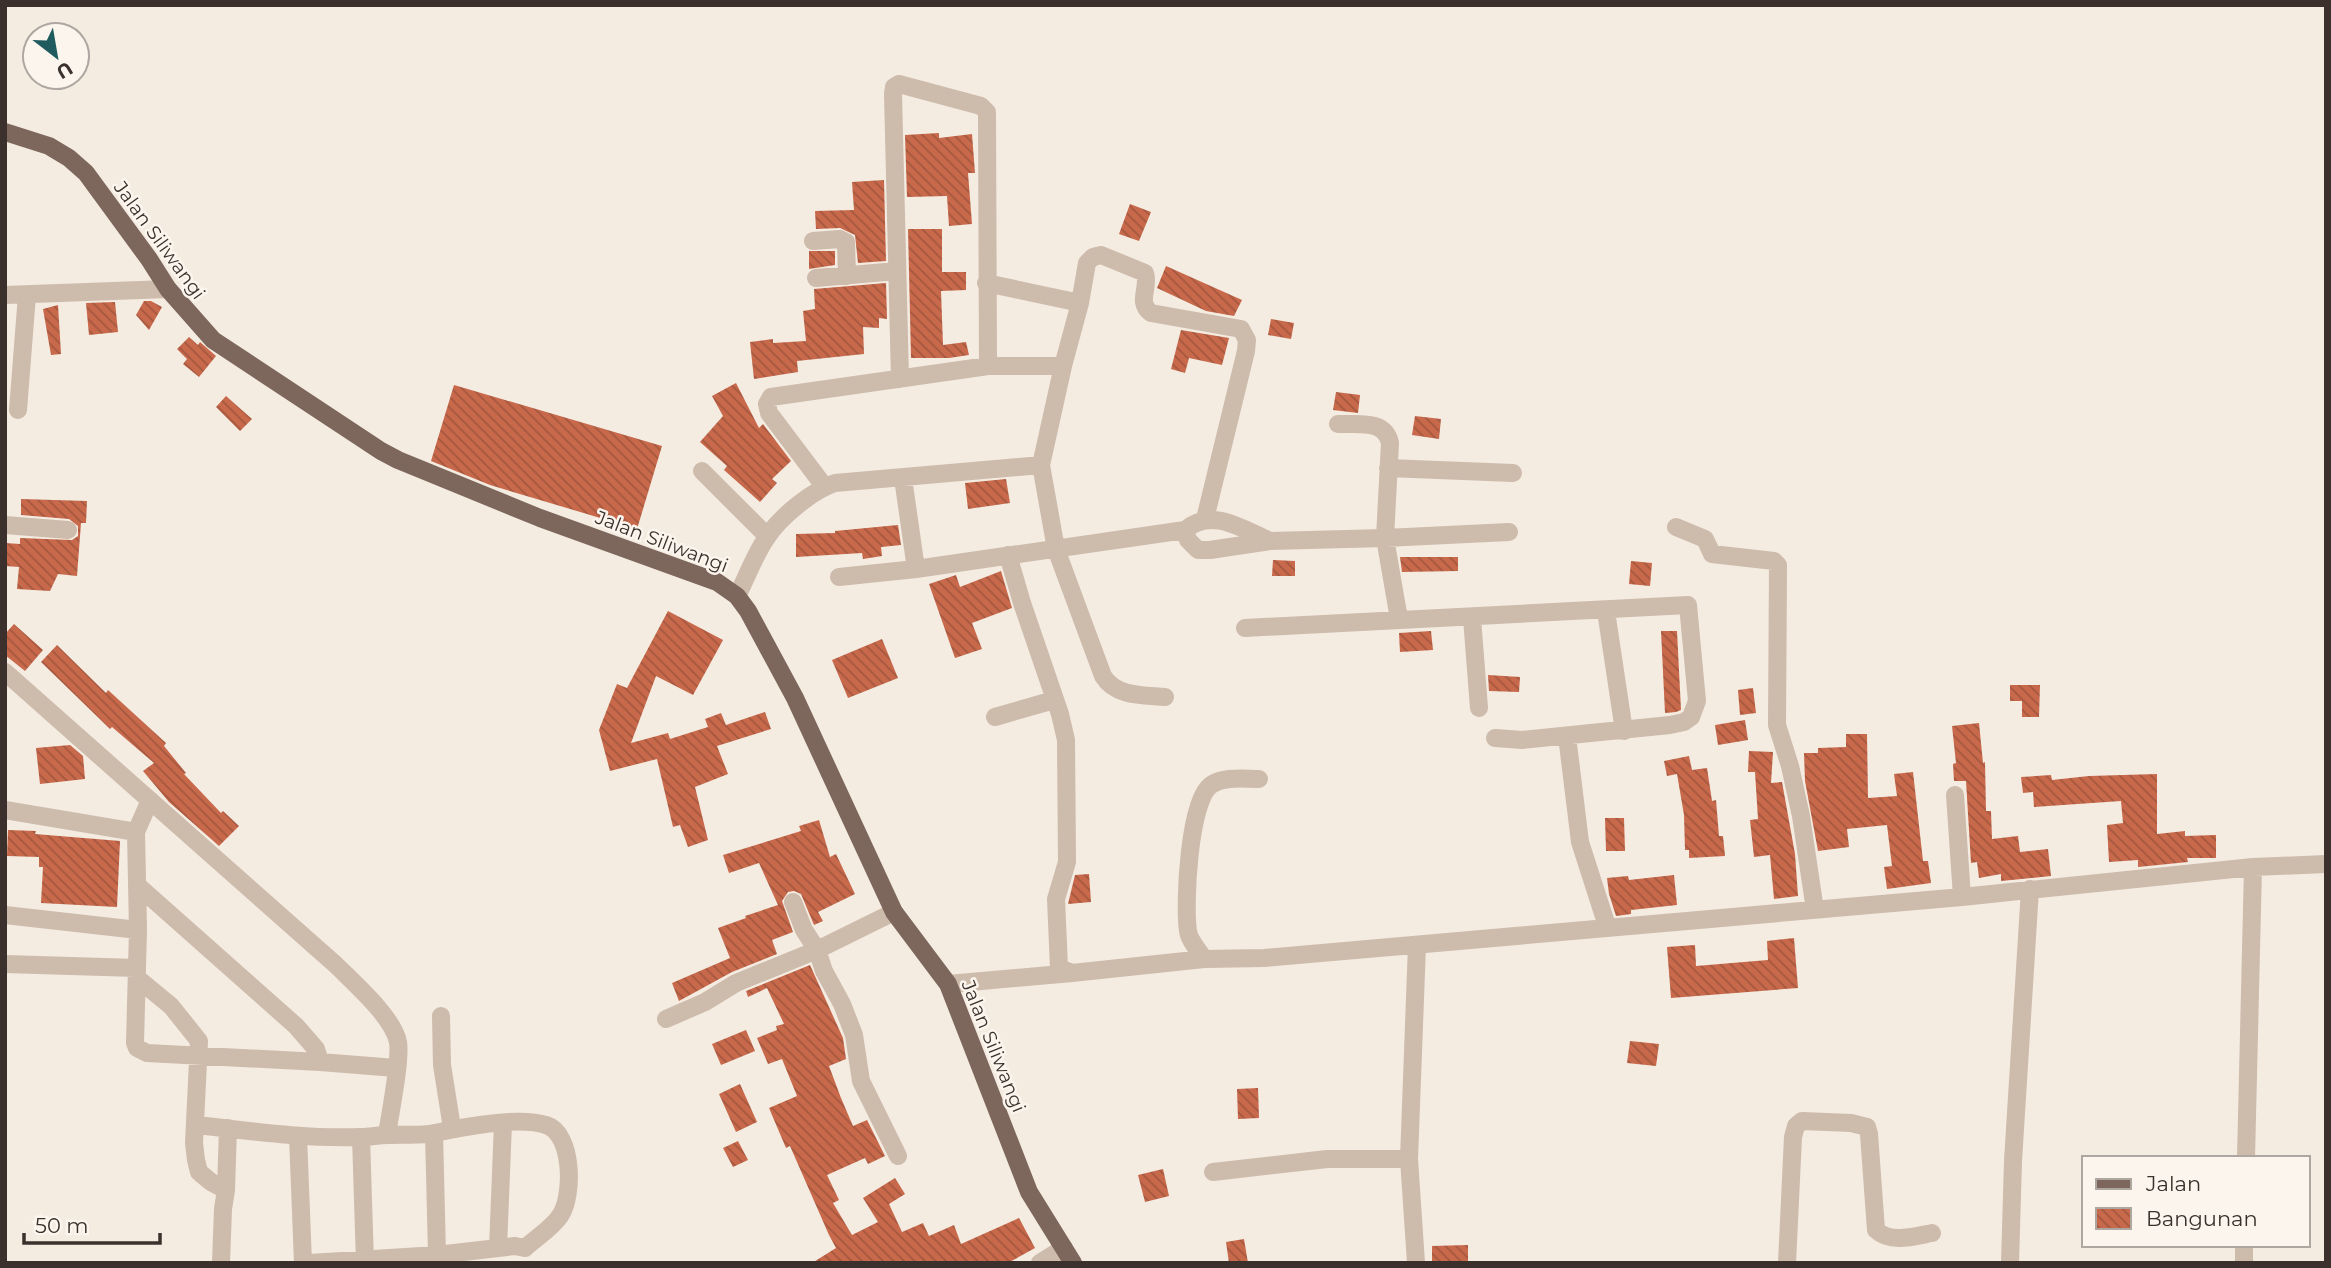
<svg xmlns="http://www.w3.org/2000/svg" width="2331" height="1268" font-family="Montserrat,sans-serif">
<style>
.building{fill:url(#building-back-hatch)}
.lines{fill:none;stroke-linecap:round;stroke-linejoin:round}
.minor{stroke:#cdbbac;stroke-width:18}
.major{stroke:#7d675c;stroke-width:18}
.labels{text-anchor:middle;stroke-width:5;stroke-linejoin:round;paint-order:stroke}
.street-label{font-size:19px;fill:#3b302b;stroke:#fbf5ee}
</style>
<defs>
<pattern id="building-back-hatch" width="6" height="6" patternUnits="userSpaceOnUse" patternTransform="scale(1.75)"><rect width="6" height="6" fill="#c8694b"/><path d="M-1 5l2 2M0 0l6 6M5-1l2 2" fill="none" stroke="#a4573f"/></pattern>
</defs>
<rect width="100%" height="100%" fill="#f4ebe1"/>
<path class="building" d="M939 133V138L972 134 975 173H968L972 224 949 226 947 196 907 197 905 135Z
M884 180 886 261 858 263 855 235 840 228 816 229 815 211 854 210 852 182Z
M1130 204 1151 212 1139 241 1119 234Z
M908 229H942V272H966V290L941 291 943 345 966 342 969 355 949 358H911Z
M809 251H835V265L809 269Z
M1166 266 1242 300 1234 316 1206 311 1157 288Z
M886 283 887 319 879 318V328L863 327 864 354 797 361 798 372 754 379 750 342 773 339V343L806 341 803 311 815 309 814 289Z
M144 301H151L162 307 149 330 136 315Z
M115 302 118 332 89 335 86 303Z
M58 305 61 354 51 355 43 309Z
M1271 319 1294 323 1291 339 1268 335Z
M1181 330 1229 338 1222 365 1189 358 1185 373 1171 369Z
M189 337 198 345 200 342 216 356 199 377 183 364 187 359 177 349Z
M736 383 759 428 763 424 791 461 772 479 777 483 760 502 724 470 727 466 700 442 723 416 712 396Z
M454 385 662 446 637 529 490 485 431 461Z
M1336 392 1360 395 1358 413 1333 410Z
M226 396 252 419 240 431 216 407Z
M1415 416 1441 419 1439 439 1412 435Z
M1006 479 1010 503 968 509 965 483Z
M21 499 87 501 86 523H81L77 576 58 574 50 591 17 589 19 567 5 566V543L20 544V538L72 540 78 536V526L69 519 21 515Z
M898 525 901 545 881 547 882 556 863 559 862 553 796 557V534L835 533V531Z
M1400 557H1458V571L1402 572Z
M1273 560 1295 561V576H1272Z
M1631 561 1652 563 1650 586 1629 584Z
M1001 571 1012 608 972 623 982 649 955 658 929 584 956 575 960 587Z
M668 611 723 640 693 695 656 676 631 743 668 733 670 739 708 727 705 719 721 713 726 725 765 712 771 729 717 746 728 774 695 787 708 840 688 847 680 825 673 827 657 759 610 771 599 730 617 684 627 688Z
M14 624 43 650 25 671 5 655V634Z
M1431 631 1433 650 1400 652 1399 633Z
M1661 631H1677L1681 710 1676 712 1665 713Z
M882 639 898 678 848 698 832 660Z
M57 645 106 693 108 690 166 743 164 746 186 773 184 774 221 813 223 811 239 826 219 846 169 802 143 771 154 763 112 727 110 729 41 662Z
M1488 675 1520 677 1519 692 1489 691Z
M2010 685H2040L2039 717H2022V701H2010Z
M1753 688 1756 713 1740 715 1738 690Z
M1745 720 1748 740 1718 745 1715 725Z
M1979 723 1983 763 1985 762 1986 811H1991L1992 839 2018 836 2020 852 2048 849 2051 876 2001 881V874L1979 878 1977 862 1971 863 1966 781H1954L1953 764 1956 763 1952 726Z
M1846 734H1867L1868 798 1897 796 1894 774 1913 772 1923 861H1928L1931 883 1887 889 1884 867 1892 866 1887 825 1847 829 1849 847 1818 851 1805 781 1804 753H1818V748L1846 747Z
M70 745 83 756 85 779 40 784 36 748Z
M1749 751 1773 752 1771 783 1782 782 1795 854 1798 896 1774 899 1770 855 1754 857 1750 820 1758 819 1755 772H1748Z
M1689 756 1692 770 1707 768 1712 801 1716 800 1719 836H1723L1725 856 1689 858V850H1685L1684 815 1677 774 1667 776 1664 761Z
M2157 774V834L2185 831V836L2216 835V858H2187L2188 862 2138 867V860L2109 862 2107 825 2123 823 2121 801 2034 807 2033 792 2023 793 2021 777 2051 775 2052 780 2089 776Z
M1605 818H1624L1625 851H1606Z
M819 820 830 857 836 854 855 894 818 912 823 921 814 925 801 894 794 891 788 892 782 901 793 932 772 940 777 954 732 972 679 1001 672 983 730 958 718 928 746 918 745 916 778 905 759 863 729 873 723 855 801 831 799 826Z
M8 830 36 831 35 834 120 841 117 907 41 903 43 867H39V857L7 856Z
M1089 874 1091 902 1068 904 1075 875Z
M1674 875 1677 905 1631 910V914L1616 916 1609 894 1607 878 1628 876 1629 880Z
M1794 938 1798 988 1671 998 1667 947 1695 945 1696 966 1768 960 1767 941Z
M810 965 843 1038 846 1059 829 1066 841 1098 853 1126 867 1120 885 1156 868 1164 865 1158 827 1175 839 1200 833 1203 852 1235 878 1222 863 1198 895 1178 905 1194 889 1204 902 1232 923 1223 929 1236 954 1225 961 1244 1019 1218 1035 1248 1008 1263H812L836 1248 829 1235 790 1146 786 1148 769 1108 797 1096 782 1059 768 1064 757 1038 777 1030 776 1026 784 1024 767 988 748 997 746 991Z
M746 1030 755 1051 721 1065 712 1044Z
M1630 1041 1659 1044 1656 1066 1627 1063Z
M740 1084 757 1122 736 1132 719 1094Z
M1258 1088 1259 1118 1238 1119 1237 1089Z
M738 1141 748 1160 733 1167 723 1148Z
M1163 1169 1169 1196 1145 1202 1138 1175Z
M1244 1239 1248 1263H1229L1226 1242Z
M1468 1245V1263H1432V1246Z"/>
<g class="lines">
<path class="minor" d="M813 241 840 239 846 242 847 276
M816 278 897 271
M986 283 1080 303
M5 295 168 289
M900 379 893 94 894 87 899 84 981 106 987 112 988 366
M18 410 27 295
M1338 424C1358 425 1385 419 1390 443L1385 538 1509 532
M1041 465 1056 549 1103 676C1116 697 1143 695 1165 697
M1388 468 1513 473
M702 471 767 536
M903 478 916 569
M824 486 769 413 767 404 771 397 988 366H1063
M5 525 68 530
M1676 527 1705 539 1712 554 1774 561 1778 565 1777 725 1790 766 1801 816 1815 910
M1185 530 1188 540 1198 550H1210L1270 541 1385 538 1399 619
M1008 555 1022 603 1060 714 1066 740 1067 862 1056 899 1059 968 1072 973
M839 577 916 569 1185 530C1212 507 1242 529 1270 541
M737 596C747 577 755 554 767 537 780 517 813 490 835 483L1041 465 1063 366 1080 303 1087 263 1093 257 1101 255 1145 273C1150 288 1136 302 1151 313L1241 329 1247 340 1246 351 1205 519
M1606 611 1624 731
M1472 618 1479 708
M1245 628 1688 605 1697 701 1691 717 1684 722 1670 725 1522 740 1495 738
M5 672 336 965C354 983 393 1017 398 1042 401 1061 390 1113 387 1135
M995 717 1054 700
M1567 736 1580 842 1607 926
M1955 795 1962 897
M150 800 136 832 138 930 135 1043 137 1048 147 1053 320 1062
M5 810 136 832
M137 885 296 1026 316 1049 320 1062 396 1068
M793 902 804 930 817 950 824 971 842 1004 854 1035 861 1081 898 1156
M5 915 138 930
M1204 959C1199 951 1189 940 1188 931 1184 904 1189 800 1211 785 1224 776 1244 779 1259 779
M5 964 137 968
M137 978 171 1006 199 1041 194 1143 196 1160 199 1172 211 1182 226 1190 223 1209 221 1263
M948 984 1072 973 1204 959 1264 958 1962 897 2253 867 2326 864
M441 1016 442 1065 452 1128
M666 1019 705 1002 736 983 817 950 894 912
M197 1125C251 1131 306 1139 361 1137 370 1137 379 1135 388 1135 403 1134 420 1136 435 1133 463 1127 519 1116 546 1125 573 1133 574 1196 560 1216 552 1228 536 1238 525 1248
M434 1133 437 1255
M298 1136 303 1263
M361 1137 365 1263
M2246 1158 2253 867
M1213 1172 1327 1159H1409
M226 1190 228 1128
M498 1248 503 1123
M310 1263 437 1255 515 1246 525 1248
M1040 1263 1064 1248
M1416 1263 1409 1159 1417 945
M1787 1263 1793 1137 1796 1126 1802 1121 1851 1123 1867 1127 1869 1134 1876 1230C1891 1244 1915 1236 1932 1233
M2010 1263 2013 1161 2030 889
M2244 1263V1245"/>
<path class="major" d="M5 132 49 146 69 158 86 173 149 259 168 289 213 340 381 451 398 460 540 518 717 582 737 596 748 611 795 698 894 912 948 984 1029 1192 1073 1263"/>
</g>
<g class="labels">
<g class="street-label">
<text transform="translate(160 240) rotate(54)" y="7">Jalan Siliwangi</text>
<text transform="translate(662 541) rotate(21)" y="7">Jalan Siliwangi</text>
<text transform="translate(994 1046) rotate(68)" y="7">Jalan Siliwangi</text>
</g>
</g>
<rect width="2331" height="1268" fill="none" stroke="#3b302b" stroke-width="14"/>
<rect x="2082" y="1156" width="228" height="91" fill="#fbf5ee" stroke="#aea6a0" stroke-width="2"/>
<rect x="2096" y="1179" width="35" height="10" fill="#7d675c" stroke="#aea6a0" stroke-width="2"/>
<text x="2146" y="1191" font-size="21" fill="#3b302b">Jalan</text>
<rect x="2096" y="1208" width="35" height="21" fill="url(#building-back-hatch)" stroke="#aea6a0" stroke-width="2"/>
<text x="2146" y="1226" font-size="21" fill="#3b302b">Bangunan</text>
<g transform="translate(56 56) rotate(149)"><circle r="33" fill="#fbf5ee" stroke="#aea6a0" stroke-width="2"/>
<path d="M0-5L12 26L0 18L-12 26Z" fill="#1f5a5e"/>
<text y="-10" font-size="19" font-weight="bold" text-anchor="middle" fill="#3b302b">U</text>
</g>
<path d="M24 1233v10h136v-10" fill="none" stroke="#3b302b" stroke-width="3.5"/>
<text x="35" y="1233" font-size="21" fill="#3b302b" stroke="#fbf5ee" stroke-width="5" paint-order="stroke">50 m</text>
</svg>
